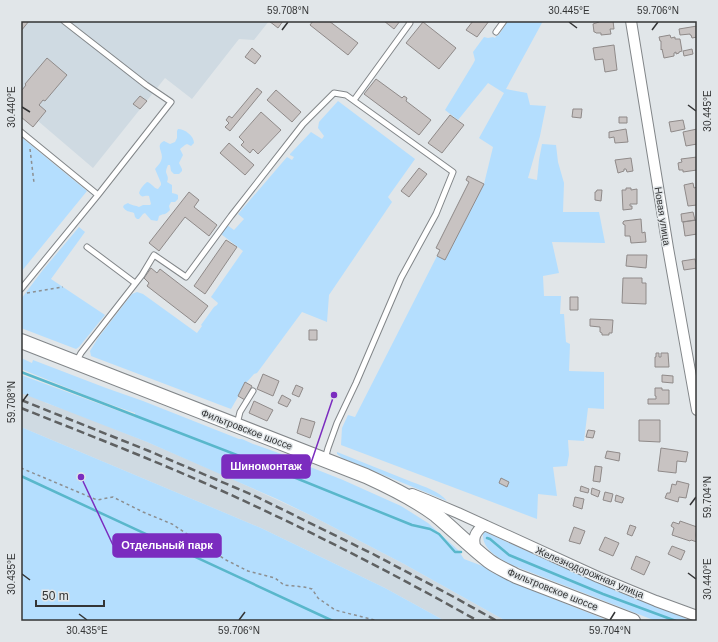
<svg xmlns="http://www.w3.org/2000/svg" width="718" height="642" font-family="Arial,sans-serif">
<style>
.built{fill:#cfdae2}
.green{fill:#b4defe}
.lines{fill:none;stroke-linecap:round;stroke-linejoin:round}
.stream{stroke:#59b7cb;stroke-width:2.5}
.building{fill:#c8c3c2;stroke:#8f8a89}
.lane-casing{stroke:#828689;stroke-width:7}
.street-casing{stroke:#828689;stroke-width:12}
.secondary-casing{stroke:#828689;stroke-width:16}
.path{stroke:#8c8f91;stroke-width:1.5;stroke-dasharray:3 3;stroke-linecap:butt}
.lane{stroke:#fff;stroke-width:5}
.street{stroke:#fff;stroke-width:10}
.secondary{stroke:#fff;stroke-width:14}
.rail{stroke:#5f6162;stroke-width:2.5;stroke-dasharray:8 4;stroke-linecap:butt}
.ticks{fill:none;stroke:#333435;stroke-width:1.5}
.labels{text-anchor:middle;stroke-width:3;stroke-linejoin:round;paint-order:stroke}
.street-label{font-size:10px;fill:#333435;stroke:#e1e6e9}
.leader{fill:none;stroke:#7b2cbf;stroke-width:1.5}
.callout-dot{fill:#7b2cbf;stroke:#e1e6e9;stroke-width:1.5}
.callout{fill:#7b2cbf;stroke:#7b2cbf;stroke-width:1.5}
.callout-label{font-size:11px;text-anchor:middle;font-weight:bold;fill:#fff}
.neatline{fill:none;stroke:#333435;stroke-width:1.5}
.ticks-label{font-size:10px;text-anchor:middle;fill:#333435}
</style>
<rect width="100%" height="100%" fill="#e1e6e9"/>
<path class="built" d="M21 21H283L278 28 269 21 254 40 239 39 192 99 165 78 93 168 38 121 21 117Z
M21 382 46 403 75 413 147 442 219 473 312 516 404 564 506 621H445L385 588 261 528 21 427Z"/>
<path class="green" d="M508 21H543L506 89 527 93 530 105 546 106 540 136 528 178 537 180 539 160 542 144 556 145 558 162 564 183 563 212H599L605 243 552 242 559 273 543 276 544 296H561L560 314H564L566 342 570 344 569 371 604 372V409L588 408 584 441 568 440 569 455 567 466 553 467 557 496 538 494 537 519 341 445 342 428 348 415 355 417 437 256 445 260 484 184 493 147 479 138 504 93 488 83 458 120 445 110 473 64 475 60 473 52 484 37 488 38 493 37 495 38 497 35 498 36Z
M338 101 415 159 388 197 392 202 329 295 327 322 302 312 257 373 254 374 246 383 231 409 91 356 90 351 98 338 132 294 137 292 143 294 197 333 202 326 201 325 214 307 217 305 218 303 211 297 243 251 221 234 227 225 234 230 244 219 238 214 287 157 292 160 294 157 290 155V154L311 132 322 139 324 136 318 128 319 122Z
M178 129C185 129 194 136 194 143L191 146 187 144 185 145 180 149 183 155 179 163 182 169V171L179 174H174L171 171 170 165H168C167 167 166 170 166 172 167 176 169 177 167 182L172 185V193L176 194 178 195V199L175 202H171L169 206 170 210C165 216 163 213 159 216L158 220 157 221 151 220 145 213 143 214 139 219H137L135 217 134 213C129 211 126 212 123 207L124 205 128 203C132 206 136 205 139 207L143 205H150L151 204 149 196C144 195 142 199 139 193 140 189 143 185 147 182 152 183 153 188 158 189L161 185V183L155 169C157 166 160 164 161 161 165 152 154 146 164 141L170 144 175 142 177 138V131Z
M21 137 87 191 21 272Z
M79 227 85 232 51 279 105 315 79 347 76 349 21 328V299L42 271Z
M21 358 32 363 33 360 106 388 143 401 239 439H242L253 444 290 457V459L343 480 401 506 428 523 458 550 464 559 485 567 491 572 524 587 609 621H506L404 564 312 516 277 499 147 442 21 393V375L135 417V413L95 399 21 369Z
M21 427 261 528 385 588 445 621H21Z
M337 452C362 462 387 472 412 482 425 487 439 491 447 501L342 458 337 454Z
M485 532 569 570 667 610 691 621H656L517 567C503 561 482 551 483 534Z"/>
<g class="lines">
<path class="stream" d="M21 372 110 406 276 470 412 525 430 529 439 534 455 552H461
M21 476 333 621
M487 538 490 539 509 555 603 594 676 621"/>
</g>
<path class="building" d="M21 21H29L21 31Z
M269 21H283L278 28Z
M313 21H329L358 43 348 55 310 25Z
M384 21H400L394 29Z
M473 21H489L477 37 466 30Z
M599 21H613L614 29H610L611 34 601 35V33H596L595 32H594L593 24 599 22Z
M423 22 456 48 439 69 406 43Z
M697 26V37L692 38 691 35H690V34L680 35 679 29Z
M670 35 671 38 675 37V39H680L682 51 679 52V53L676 54V52L674 53V56L664 58 662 49 661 50V41H660L659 37Z
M614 45 617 70 605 72 603 59 595 60 593 48Z
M252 48 261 56 255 64 245 57Z
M692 49 693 54 684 56 683 51Z
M47 58 67 75 45 101 43 100 39 105 46 111 33 127 21 117V89L22 90 26 85 25 84Z
M376 79 402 98 404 96 407 98 406 101 431 120 419 135 364 94Z
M257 88 262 92 230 131 225 127 229 123 226 120 229 116 232 118Z
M276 90 301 112 292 122 267 100Z
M140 96 147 101 140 109 133 104Z
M573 109H582L581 118 572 117Z
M261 112 281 130 258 154 253 149 250 153 241 145 244 142 239 137Z
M450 115 464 125 442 153 428 143Z
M619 117H627V123H619Z
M683 120 685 129 671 132 669 122Z
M626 129 628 142 615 143 614 137 609 138V132Z
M697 129V144L686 146 683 132Z
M229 143 254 165 245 175 220 153Z
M697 157V170L683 172V170H679L678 163 682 162 681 159Z
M631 158 633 171 627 172 626 169H624V171L618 173 615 160Z
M419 168 427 174 409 197 401 191Z
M468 176 484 184 445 260 437 256 440 250 436 248 469 182 466 180Z
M693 183 694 188 697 187V205L688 206 684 185Z
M626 188H631V190L637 189V204H630V206H632V209L623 210 622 190H626Z
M597 190H602L601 201 595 200V192H596Z
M189 192 199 200 194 207 217 225 209 236 185 217 159 251 149 243Z
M693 212 695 220 682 222 681 214Z
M641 219 642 233 645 232 646 242 631 243 630 236H625V225L623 224V222L624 221Z
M697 220V234L685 236 683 222Z
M226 240 237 247 205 294 194 286Z
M627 255H647L646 268 626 266Z
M695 259 697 268 684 270 682 261Z
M151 268 157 273 160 269 208 306 195 323 147 286 149 283 144 278Z
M623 278H642V283H646V304L622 303Z
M570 297H578V310H570Z
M590 319 613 320 612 333H609V335H602V333L600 332V327L590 326Z
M309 330H317V340H309Z
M656 353H659V357H661V353H668L669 367H655V357H656Z
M263 374 279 381 273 396 257 389Z
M662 375 673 376V383L662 382Z
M245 382 252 386 245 400 238 396Z
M296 385 303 388 299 397 292 394Z
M655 388H662V390H669V404H648V399H656V396H655Z
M282 395 291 400 287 407 278 403Z
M254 401 273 410 267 421 249 413Z
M301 418 315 422 310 438 297 433Z
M639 420H660V442L639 441Z
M588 430 595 431 593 438 586 437Z
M661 448 688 452 686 462 677 461 676 473 658 471Z
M607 451 620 453 619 461 605 458Z
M595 466 602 467 600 482 593 481Z
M501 478 509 482 507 487 499 483Z
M677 481 689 484 686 498 679 497 678 502 665 498 667 493H670L672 484 676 485Z
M581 486 589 489 588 493 580 491Z
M592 488 600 491 598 497 591 494Z
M605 492 613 494 611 502 603 500Z
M616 495 624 498 622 503 615 501Z
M575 497 584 499 582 509 573 506Z
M680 521 697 527 696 535 697 542 691 540 690 541 672 535 674 528 671 526 673 522 679 524Z
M630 525 636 527 632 536 627 534Z
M574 527 585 531 580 544 569 541Z
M605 537 619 543 613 556 599 550Z
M672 546 685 551 681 560 668 554Z
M636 556 650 562 644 575 631 569Z"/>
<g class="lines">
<defs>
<path id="lane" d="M496 32 504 21
M354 100 410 23 409 21
M21 132 98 195
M87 247 135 283
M21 289 98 195 171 102 146 85 64 21
M76 362 81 353 142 275 154 255 186 277 231 216 303 124 334 93 346 95 453 172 436 214 401 278 356 383 337 423 328 448 325 459
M237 424 240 412 253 391"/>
<path id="street" d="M631 21 668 248 697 410
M412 494 427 500 458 513 598 577 656 601 697 616
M476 550C472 538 475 532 484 525"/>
<path id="secondary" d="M21 341 366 476C390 487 415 499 436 515 454 530 471 547 489 561 497 567 507 571 516 576L633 621"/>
</defs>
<use href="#lane" class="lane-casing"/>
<use href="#street" class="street-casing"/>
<use href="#secondary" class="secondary-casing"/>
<path class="path" d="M30 149 34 183
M27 293 63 287
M21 468 97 500 113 497 143 512 172 524 226 560 248 571 275 578 284 585 304 587 312 589 318 598 335 610 378 621"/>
<use href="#lane" class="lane"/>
<use href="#street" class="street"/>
<use href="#secondary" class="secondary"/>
<path class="rail" d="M21 400 149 451 255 496 373 554 452 596 497 621
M21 408C81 432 141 455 200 481 295 523 387 570 478 621"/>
</g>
<path class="ticks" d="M569 22 577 28M282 30 288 22M652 30 658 22M688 105 696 111M22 107 30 112M22 402 28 394M690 505 696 497M688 573 696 579M22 574 30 580M79 614 87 620M239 620 245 612M610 620 615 612"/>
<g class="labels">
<g class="street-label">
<text transform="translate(663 216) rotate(81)" y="4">Новая улица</text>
<text transform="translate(247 429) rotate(21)" y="4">Фильтровское шоссе</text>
<text transform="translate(590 572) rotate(23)" y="4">Железнодорожная улица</text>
<text transform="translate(553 589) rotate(22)" y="4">Фильтровское шоссе</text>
</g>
</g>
<path class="leader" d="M334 395L310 466M81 477L113 545"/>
<g class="callout-dot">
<circle cx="334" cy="395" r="4"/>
<circle cx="81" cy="477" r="4"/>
</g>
<g class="callout">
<rect x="222" y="455" width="88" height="23" rx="4"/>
<rect x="113" y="534" width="108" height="23" rx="4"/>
</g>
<g class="callout-label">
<text x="266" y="470">Шиномонтаж</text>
<text x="167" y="549">Отдельный парк</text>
</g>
<rect width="718" height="642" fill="none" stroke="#e1e6e9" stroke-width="44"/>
<path d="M36 600v6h68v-6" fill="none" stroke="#333435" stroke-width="2"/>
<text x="42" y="600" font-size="12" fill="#333435" stroke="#e1e6e9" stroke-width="3" paint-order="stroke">50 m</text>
<rect x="22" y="22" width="674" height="598" class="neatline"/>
<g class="ticks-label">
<text x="288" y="14">59.708°N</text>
<text x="569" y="14">30.445°E</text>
<text x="658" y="14">59.706°N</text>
<text transform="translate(11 107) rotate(-90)" y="4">30.440°E</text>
<text transform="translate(707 111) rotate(-90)" y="4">30.445°E</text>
<text transform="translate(11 402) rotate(-90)" y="4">59.708°N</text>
<text transform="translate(707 497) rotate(-90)" y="4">59.704°N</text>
<text transform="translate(11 574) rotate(-90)" y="4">30.435°E</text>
<text transform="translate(707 579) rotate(-90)" y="4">30.440°E</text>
<text x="87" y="634">30.435°E</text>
<text x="239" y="634">59.706°N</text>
<text x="610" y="634">59.704°N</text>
</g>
</svg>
